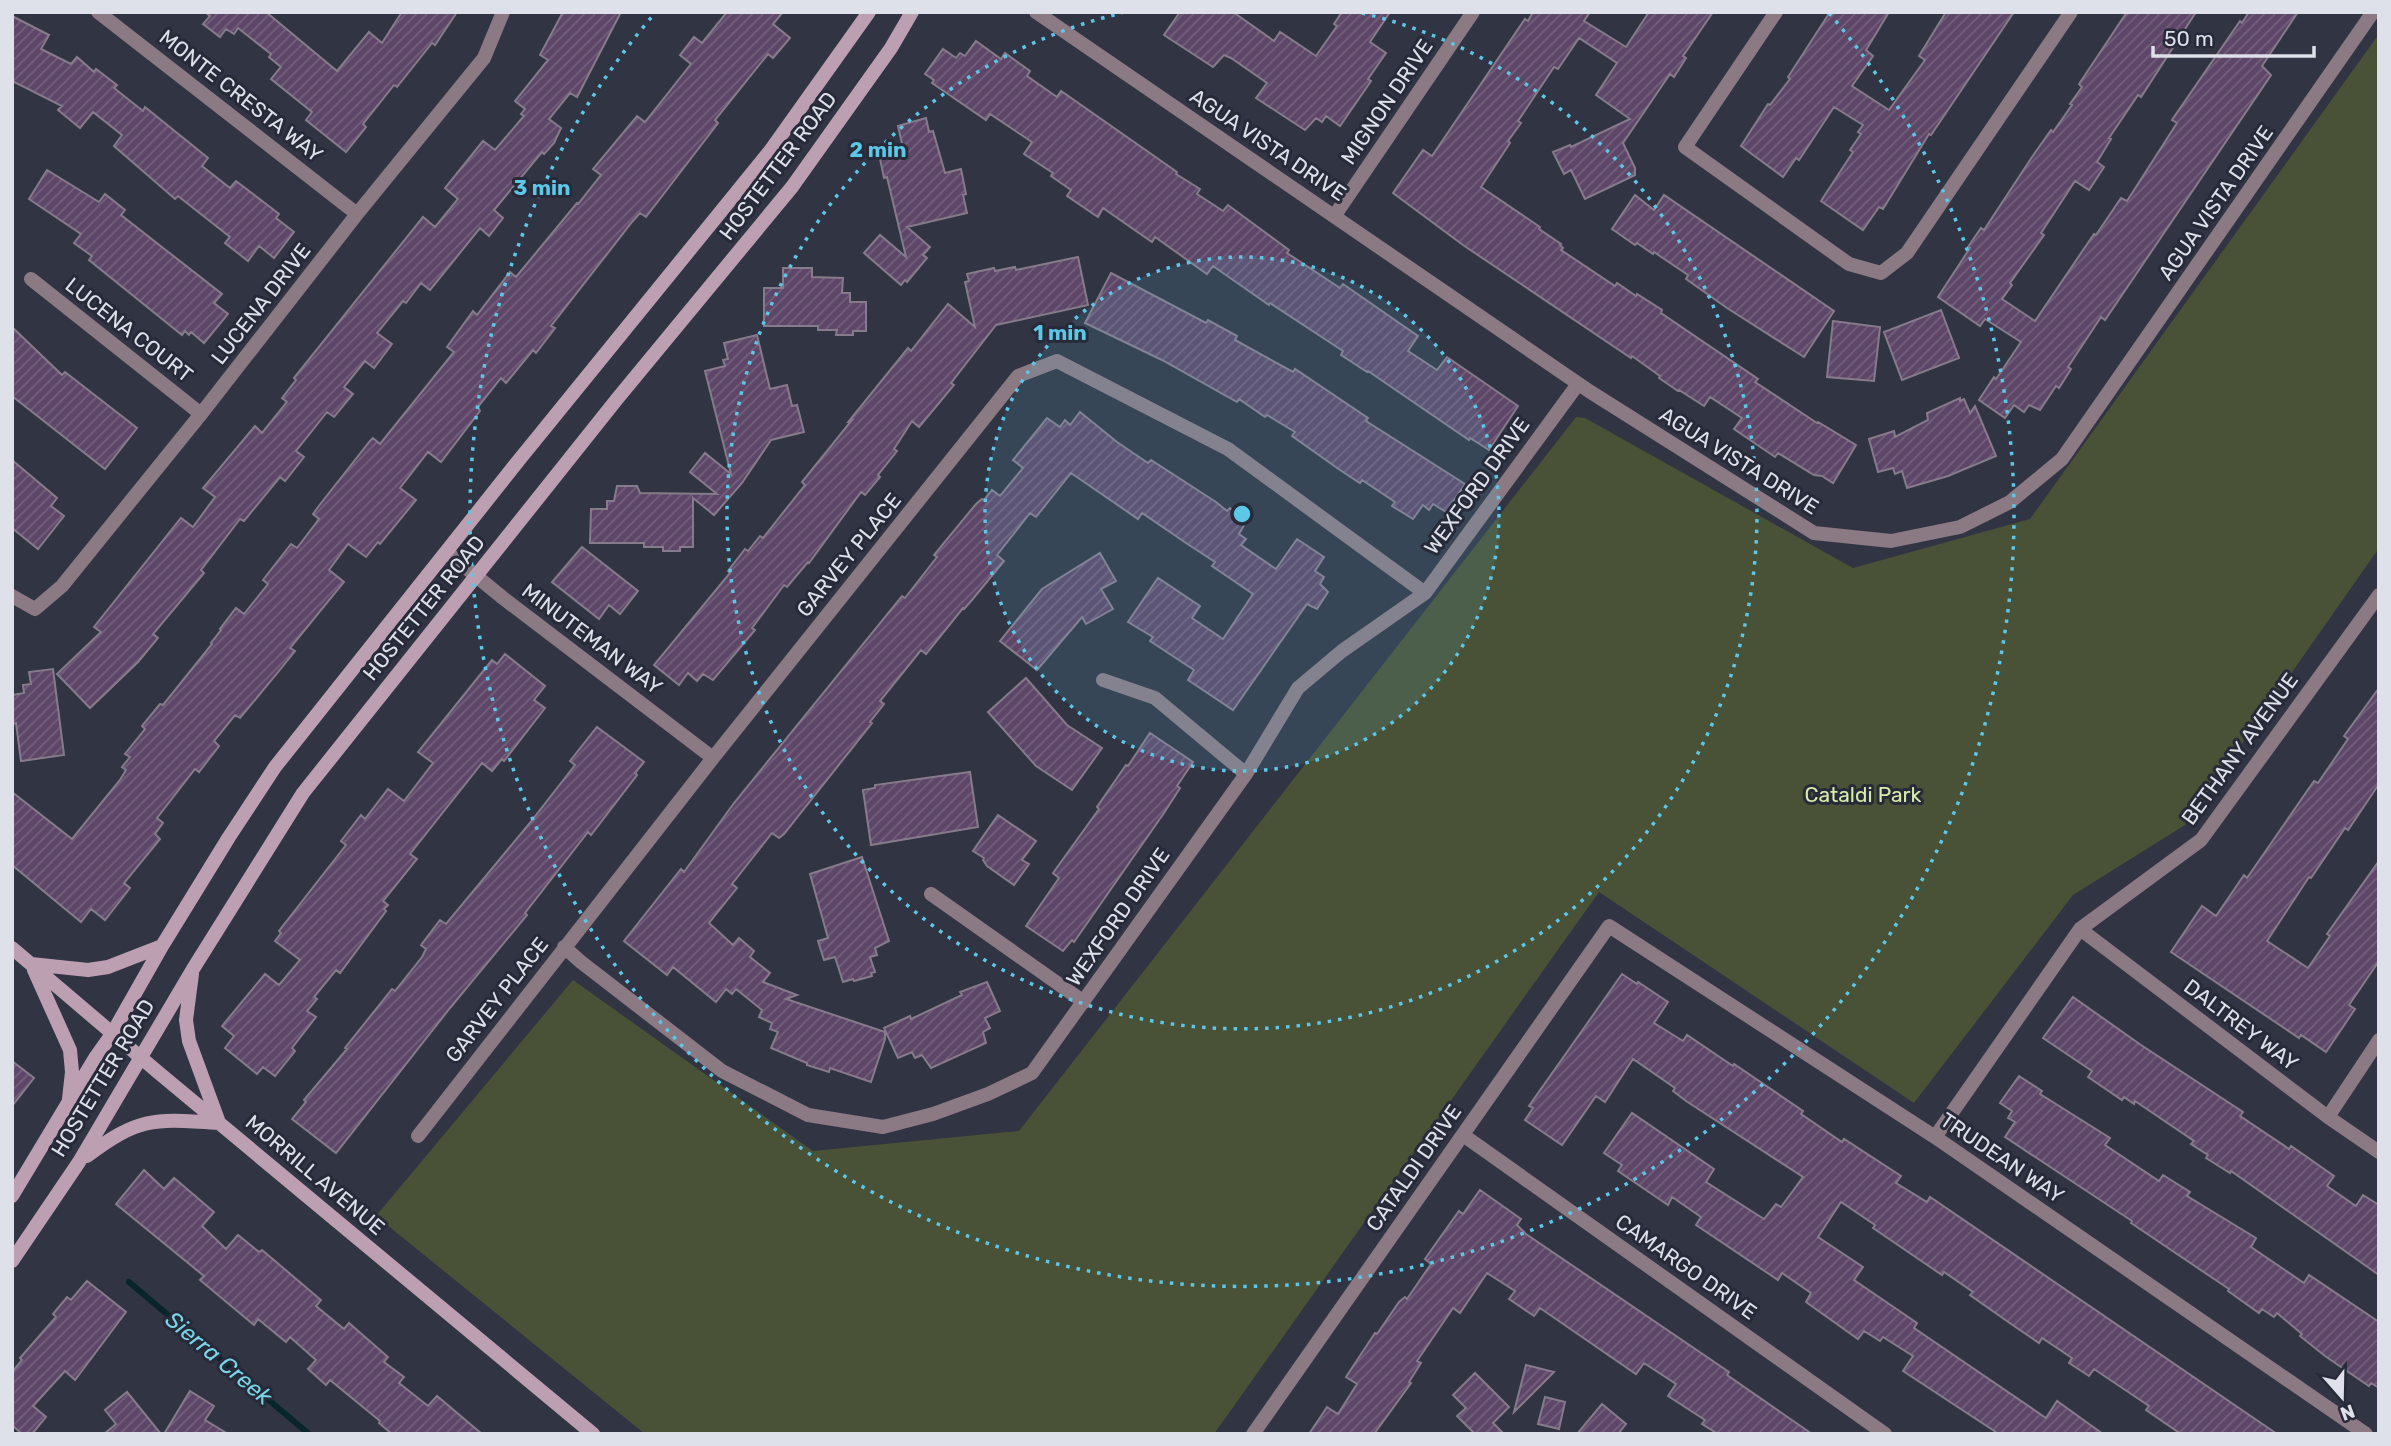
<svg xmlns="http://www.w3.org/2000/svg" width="2391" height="1446" font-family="Rubik,sans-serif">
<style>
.green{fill:#495136}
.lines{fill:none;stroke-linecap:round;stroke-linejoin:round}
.stream{stroke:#07252b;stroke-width:6}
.building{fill:url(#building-hatch);stroke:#867b8b;stroke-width:2}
.street{stroke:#8b7984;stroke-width:14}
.secondary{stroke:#bc9fb1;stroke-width:14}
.ring{fill:none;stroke:#5cc7e7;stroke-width:3.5;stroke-dasharray:3.5 7}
.labels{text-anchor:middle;stroke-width:6;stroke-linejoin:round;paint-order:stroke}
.street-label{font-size:21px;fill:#dee0ea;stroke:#272b39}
.park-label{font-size:21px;fill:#d9eca8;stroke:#272b39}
.water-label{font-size:23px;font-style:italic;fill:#7bd5e9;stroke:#272b39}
.centre{fill:#5cc7e7;stroke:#272b39;stroke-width:3.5}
.ring-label{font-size:21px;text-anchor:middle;font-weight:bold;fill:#5cc7e7;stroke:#272b39;stroke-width:6;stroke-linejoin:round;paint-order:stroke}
</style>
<defs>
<pattern id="building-hatch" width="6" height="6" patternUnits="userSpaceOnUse" patternTransform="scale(1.75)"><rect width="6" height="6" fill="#5d4667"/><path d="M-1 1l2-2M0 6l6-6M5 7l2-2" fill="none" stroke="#74607d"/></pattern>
</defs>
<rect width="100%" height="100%" fill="#313543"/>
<path class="green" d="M2379 34V548L2185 825 2073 895 1914 1103 1599 892 1214 1434H645L376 1216 573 980 813 1151 1019 1131 1576 417 1585 418 1853 568 2030 519Z"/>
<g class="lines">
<path class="stream" d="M129 1282 309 1434"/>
</g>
<path class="building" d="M205 12H266L337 71 369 32 382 43 402 12H457L435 45 432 43 397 87 394 85 363 124 366 127 346 152 306 120 312 112 271 79 281 67 269 57 271 54 238 28 234 34 226 29 220 37 203 24 210 16Z
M563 12H621L577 97 570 93 549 119 561 128 554 143 544 154 542 152 494 210 503 218 489 236 480 228 430 290 421 283 406 303 403 301 377 333 392 344 374 368 365 361 344 387 353 394 334 417 327 412 296 451 304 457 285 481 280 477 244 521 240 519 201 570 204 573 153 634 158 638 138 662 90 708 57 674 101 632 94 627 181 518 193 527 215 497 203 488 255 426 262 433 287 402 282 398 296 380 294 378 423 217 435 227 458 199 445 188 483 141 495 150 524 116 521 114 525 109 515 101 548 60 540 55Z
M727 12H783L773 24 790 38 773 58 768 54 715 120 718 123 646 217 640 213 632 222 551 326 555 328 536 353 533 350 506 383 501 378 478 407 480 411 441 462 428 452 400 488 416 500 380 544 378 542 366 557 348 544 329 570 344 582 290 648 295 651 279 671 240 718 235 715 214 741 219 746 199 772 195 769 157 818 163 823 155 834 160 839 124 883 130 888 105 920 91 909 81 922 12 865V792L72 839 120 780 126 770 122 767 130 757 125 754 145 729 142 726 160 704 163 705 212 644 211 643 221 630 220 629 236 608 244 614 268 584 263 580 291 544 297 548 319 519 313 514 318 507 370 441 373 438 380 444 454 352 447 347 473 311 477 315 510 272 516 277 577 203 578 204 601 175 593 169 637 116 645 122 691 64 680 55 694 37 702 43Z
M1180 12H1233L1274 41 1280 32 1316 56 1337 26 1334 24 1342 12H1390L1370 42 1386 53 1368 79 1371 81 1340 126 1326 116 1322 122 1316 118 1305 130 1256 98 1267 83 1231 58 1224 55 1213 67 1164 35Z
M1533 12H1590L1584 21 1626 47 1649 12H1713L1683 56 1686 58 1674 77 1670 74 1623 143 1635 168V175L1585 199 1571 170 1564 174 1553 152 1570 145 1571 147 1630 119 1596 95 1617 63 1579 38 1558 69 1554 67 1518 121 1521 123 1508 141 1510 143 1481 187 1540 227 1539 229 1561 244 1560 245 1563 248 1561 250 1615 286 1617 283 1636 296 1637 294 1662 310 1661 313 1758 379 1755 382 1817 423 1818 422 1856 445 1833 483 1822 476 1814 475 1778 453 1775 457 1734 429 1742 418 1710 397 1704 406 1679 390 1678 391 1659 378 1660 376 1632 356 1631 358 1463 245 1393 193 1423 150 1432 156 1525 19 1528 21Z
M1830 12H1889L1866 50 1873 56 1852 86 1889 110 1925 60 1919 56 1946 12H2014L1931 135 1929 134 1883 209 1879 207 1863 230 1821 201 1853 152 1850 150 1861 134 1858 132 1863 125 1834 107 1799 160 1796 158 1783 177 1741 146 1768 104 1770 105 1790 79 1788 77Z
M2127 12H2196L2141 97 2138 95 2109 138 2111 139 2097 162 2104 167 2089 190 2075 181 2041 233 2044 235 2010 283 2012 285 2002 299 2035 321 2094 234 2096 235 2121 198 2127 201 2177 123 2172 120 2240 21 2242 23 2249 12H2298L2262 66 2271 75 2105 320 2101 317 2068 367 2071 369 2059 388 2056 386 2040 410 2029 405 2024 412 2014 405 2005 418 1979 400 1994 377 1996 379 2021 342 1985 319 1980 326 1938 297 1970 248 1968 247 1981 228 1984 230 2032 157 2051 130 2053 132 2072 105 2070 104 2082 87 2079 84Z
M12 16 49 35 41 49 71 64 77 57 94 72 96 69 117 85 114 88 143 111 145 107 208 158 202 166 230 188 236 181 279 214 276 218 294 232 274 258 259 246 248 261 225 243 230 237 178 196 175 199 114 146 122 135 93 112 80 128 58 110 62 106 12 81Z
M976 41 1001 59 1005 53 1030 71 1027 76 1057 97 1061 91 1177 172 1176 174 1200 189 1197 194 1223 211 1228 205 1289 250 1287 253 1340 288 1343 284 1418 336 1408 351 1437 370 1447 357 1518 406 1489 450 1470 438 1469 440 1368 371 1367 372 1341 355 1343 351 1270 303 1269 305 1213 266 1207 274 1155 237 1152 242 1103 208 1098 217 1067 196 1071 190 1051 176 1053 173 1024 154 1032 142 990 114 986 120 932 83 934 80 925 74 943 49 956 58 960 53 965 56Z
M926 118 929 132 933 131 945 173 961 169 966 194 963 195 967 213 907 227 930 247 923 255 927 258 907 282 905 280 901 285 864 253 880 235 906 257 887 177 884 178 879 154 903 148 898 126Z
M47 170 99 202 105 194 125 210 121 215 222 294 214 303 228 314 204 343 191 332 189 335 185 331 182 335 89 260 92 256 74 243 81 234 29 199Z
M1635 195 1654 210 1664 195 1834 311 1804 357 1727 308 1686 279 1688 275 1654 252 1653 254 1637 243 1635 245 1612 229Z
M1078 257 1088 305 996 325 951 383 954 385 919 427 912 421 894 449 897 451 878 475 880 477 865 495 861 492 809 563 808 562 787 587 784 585 752 628 755 630 713 680 703 674 697 681 688 673 679 685 654 665 730 573 728 571 745 549 748 551 760 536 763 538 805 485 802 482 852 420 849 421 908 348 911 351 948 304 975 327 965 282 969 281 967 274 994 268 995 271 1015 267 1016 270Z
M783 268H812V277L843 278 842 293H850V302H866V331H853V335H836L837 330H818V326H764V288H783Z
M1111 273 1206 323 1208 320 1237 336 1235 340 1293 372 1295 369 1368 418 1366 421 1465 484 1446 512 1433 504 1429 510 1423 505 1413 519 1392 506 1395 502 1362 480 1360 483 1340 470 1292 436 1295 432 1267 415 1265 417 1239 399 1237 402 1162 360 1085 323Z
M1941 310 1959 358 1902 380 1884 332Z
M1833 321 1880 327 1874 381 1827 377Z
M12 327 62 375 65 372 137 428 105 469 12 396Z
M757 335 770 389 787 385 792 406 797 405 804 432 771 440 742 483 714 515 693 498V547H680V551H663V547H644V543H590L591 509H607V501H614L617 486H637L640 493 717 494 690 472 705 453 731 474 705 371 725 366 723 360 728 359 724 343Z
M1960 398V401L1964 399 1970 413 1975 406 1996 456 1948 476 1907 488 1902 471 1895 474 1893 468 1878 472 1869 439 1894 431 1895 437 1928 420 1927 413Z
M1080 412 1117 442 1148 463 1151 460 1216 502 1227 511 1230 508 1247 520 1239 534 1246 539 1241 545 1276 569 1297 539 1324 557 1315 571 1324 577 1320 584 1328 592 1317 609 1307 604 1233 710 1188 680 1194 670 1150 641 1153 637 1128 622 1158 578 1200 606 1192 618 1223 639 1253 594 1212 566 1215 562 1186 543 1142 513 1138 519 1071 473 1036 517 1030 513 997 555 1004 561 972 600 964 609 963 608 926 654 921 650 880 701 884 704 870 722 872 723 784 834 779 838 772 833 732 884 737 888 709 923 733 945 739 938 754 951 750 957 770 973 763 982 797 995 786 999 885 1032V1039L871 1082 830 1068 829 1072 807 1065V1063L771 1048 778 1032 770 1029 772 1023 759 1017 762 1010 736 989 732 994 726 989 716 1002 673 967 667 975 624 941 681 869 684 872 734 803 902 596 905 598 937 557 934 555 976 504 982 499 984 500 992 490 1000 496 1023 468 1013 460 1047 418 1060 427 1065 420 1070 425Z
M12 460 57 498 51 506 64 516 38 549 12 528Z
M582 547 638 591 620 614 609 605 599 619 552 582Z
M1100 553 1116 581 1101 589 1113 609 1086 624 1082 617 1037 670 1000 641 1042 589Z
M505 654 545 686 534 700 545 708 504 761 502 759 492 771 482 763 410 854 417 859 383 901 388 905 384 909 386 911 340 973 336 970 314 997 317 999 307 1011 316 1017 292 1048 295 1051 275 1076 263 1067 257 1074 225 1048 234 1036 222 1026 265 974 279 985 300 960 275 941 281 933 279 931 346 845 341 841 361 815 365 819 388 789 404 801 433 763 418 752 492 660 497 664Z
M53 669 64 755 21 761 16 723 12 724V695L24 693 23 685 31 684 29 672Z
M1026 678 1067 725 1102 748 1072 790 1036 766 988 712Z
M2379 688V784L2348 830 2345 828 2311 878 2309 877 2267 941 2308 968 2330 936 2327 934 2379 861V961L2349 1005 2355 1009 2326 1052 2301 1035 2299 1038 2171 952 2202 906 2216 916 2244 875 2247 878 2314 781 2318 783 2348 739 2344 736Z
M597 727 644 762 635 773 637 775 591 835 588 832 525 913 527 915 450 1008 336 1153 292 1119 306 1102 304 1100 347 1049 345 1048 392 989 395 991 422 957 426 949 421 945 440 920 446 924 529 824 575 765 570 761Z
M1150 733 1193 762 1177 786 1180 788 1164 813 1074 942 1072 940 1063 951 1026 926 1059 878 1053 873 1099 809 1097 807 1126 765 1128 766Z
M970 772 978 827 871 845 863 790 875 788V785Z
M998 815 1036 841 1022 860 1029 864 1014 885 987 866 983 860 984 858 973 851Z
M862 857 889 941 875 948 877 955 870 957 875 972 871 973 872 976 854 981 853 979 843 982 835 957 824 960 818 941 828 938 810 874Z
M1622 974 1637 984 1638 982 1668 1002 1654 1023 1683 1041 1687 1035 1733 1066 1734 1064 1803 1111 1801 1114 1842 1142 1844 1139 1901 1176 1896 1183 1927 1202 1930 1197 2277 1434H2181L2146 1410 2149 1406 2094 1369 2089 1376 2069 1363 2072 1358 2042 1338 2039 1343 2014 1326 1970 1295 1973 1292 1944 1272 1942 1275 1873 1228 1875 1225 1841 1202 1818 1237 1863 1267 1854 1280 1917 1323 1914 1328 2046 1418 2057 1401 2103 1434H1999L1903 1371 1913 1356 1883 1337 1880 1341 1864 1331 1858 1339 1806 1302 1811 1293 1782 1273 1778 1280 1696 1225 1701 1217 1672 1197 1668 1205 1618 1171 1622 1165 1604 1153 1632 1113 1714 1169 1706 1182 1764 1219 1776 1204 1781 1207 1803 1177 1686 1101 1673 1091 1675 1088 1633 1059 1605 1102 1596 1096 1562 1145 1525 1120 1533 1108 1529 1106Z
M987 982 1000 1011 985 1018 990 1028 983 1032 986 1043 931 1068 922 1055 915 1058 912 1052 898 1058 884 1028 910 1016 911 1019 962 995 960 992Z
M2073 997 2141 1045 2243 1112 2240 1116 2289 1149 2291 1146 2334 1176 2327 1186 2356 1206 2363 1195 2379 1205V1275L2231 1171 2230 1173 2206 1158 2208 1155 2191 1144 2194 1141 2135 1101 2134 1104 2124 1097 2122 1100 2088 1077 2092 1071 2043 1038Z
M12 1061 34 1078 12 1106Z
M2019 1076 2042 1091 2040 1094 2110 1138 2105 1145 2159 1181 2163 1175 2190 1192 2187 1196 2256 1238 2251 1247 2304 1283 2309 1275 2379 1322V1388L2371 1383 2369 1386 2325 1356 2300 1336 2302 1334 2277 1313 2274 1317 2262 1309 2259 1313 2228 1291 2229 1289 2131 1223 2132 1221 2005 1137 2015 1122 2008 1118 2012 1111 2000 1103Z
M144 1170 164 1189 174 1178 214 1212 202 1226 226 1249 238 1235 259 1252 262 1250 321 1300 316 1306 344 1329 349 1323 388 1357 384 1362 404 1377 399 1383 428 1406 437 1396 482 1434H392L379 1423 380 1421 330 1380 326 1385 308 1369 316 1360 290 1337 286 1342 258 1319 254 1325 200 1280 204 1276 116 1204Z
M1480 1190 1521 1219 1517 1225 1526 1234 1729 1372 1727 1375 1812 1434H1718L1702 1424 1705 1420 1668 1396 1676 1384 1644 1363 1636 1374 1540 1308 1534 1316 1509 1299 1515 1291 1487 1273 1460 1313 1453 1308 1417 1361 1421 1363 1409 1382 1411 1383 1374 1434H1309L1327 1407 1338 1414 1357 1384 1346 1377 1375 1333 1377 1334 1399 1302 1405 1297 1407 1299 1431 1264 1425 1259 1439 1239 1459 1211 1463 1214Z
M87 1281 126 1312 75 1380 65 1371 33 1406 46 1417 32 1434H22L12 1425V1372L22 1360 20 1358 56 1317 53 1314 67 1297 71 1300Z
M1526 1365 1554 1372 1514 1412Z
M1475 1373 1509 1407 1493 1423 1504 1434H1475L1457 1416 1466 1408 1453 1395Z
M190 1391 214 1406 205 1420 228 1434H164Z
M127 1392 161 1434H104L116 1424 105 1410Z
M1545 1397 1565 1402 1559 1429 1538 1424Z
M1602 1404 1626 1424 1618 1434H1577Z"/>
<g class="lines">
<path class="street" d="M98 12 357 214
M1036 12 1589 391 1814 533 1891 541 1960 527 2010 502 2062 459 2373 12
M1776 12 1685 147 1849 264 1881 273 1907 253 2071 12
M1335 215 1473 12
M31 279 201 414
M447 552 503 598 713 758
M12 596 35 609 62 586 201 414 357 214 484 58 503 12
M1103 680 1155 698 1246 774
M931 894 1084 1002
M2080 929 2328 1117 2379 1152
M564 947 581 962 722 1071 808 1115 883 1127 933 1114 988 1094 1032 1073 1246 774 1298 688 1342 651 1425 593 1578 384
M2328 1117 2379 1040
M1463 1135 1885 1434
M418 1136 713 758 1018 376 1057 361 1228 449 1425 593
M1935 1137 2080 929 2201 840 2379 595
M1253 1434 1609 926 1935 1137 2366 1434"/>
<path class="secondary" d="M12 948 159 1073 593 1434
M31 964 88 970 108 967 162 946
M34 970 70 1050 72 1072 69 1099
M192 974 186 1020 189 1041 218 1120
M87 1156C140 1116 155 1119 219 1123
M12 1196 95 1058 112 1034 162 946 229 837 275 767 519 460 770 151 869 12
M12 1261 79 1162 193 969 303 793 617 399 792 187 891 48 912 12"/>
</g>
<circle cx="1242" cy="514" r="257" fill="#5cc7e7" fill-opacity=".12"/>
<g class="ring">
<circle cx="1242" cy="514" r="257"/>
<path d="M1362 13A515 515 0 1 1 1122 13"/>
<path d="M1829 13A772 772 0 1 1 655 13"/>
</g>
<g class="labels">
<g class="street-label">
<text transform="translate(241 96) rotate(38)" y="7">MONTE CRESTA WAY</text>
<text transform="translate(1387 102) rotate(-56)" y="7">MIGNON DRIVE</text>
<text transform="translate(1268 145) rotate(34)" y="7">AGUA VISTA DRIVE</text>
<text transform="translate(778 166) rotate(-53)" y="7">HOSTETTER ROAD</text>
<text transform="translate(2216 203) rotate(-55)" y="7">AGUA VISTA DRIVE</text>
<text transform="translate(261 304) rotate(-52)" y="7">LUCENA DRIVE</text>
<text transform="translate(129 330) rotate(38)" y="7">LUCENA COURT</text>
<text transform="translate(1739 461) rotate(32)" y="7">AGUA VISTA DRIVE</text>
<text transform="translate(1477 486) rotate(-54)" y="7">WEXFORD DRIVE</text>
<text transform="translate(849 555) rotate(-51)" y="7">GARVEY PLACE</text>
<text transform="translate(424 608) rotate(-51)" y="7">HOSTETTER ROAD</text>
<text transform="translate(592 639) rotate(37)" y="7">MINUTEMAN WAY</text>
<text transform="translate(2240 749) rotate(-54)" y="7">BETHANY AVENUE</text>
<text transform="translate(1118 917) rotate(-55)" y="7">WEXFORD DRIVE</text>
<text transform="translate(497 1000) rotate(-52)" y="7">GARVEY PLACE</text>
<text transform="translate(2241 1025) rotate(37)" y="7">DALTREY WAY</text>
<text transform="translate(103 1078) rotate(-59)" y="7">HOSTETTER ROAD</text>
<text transform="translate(2002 1158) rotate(34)" y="7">TRUDEAN WAY</text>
<text transform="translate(1414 1168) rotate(-55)" y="7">CATALDI DRIVE</text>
<text transform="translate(315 1175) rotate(40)" y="7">MORRILL AVENUE</text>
<text transform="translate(1686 1267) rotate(35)" y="7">CAMARGO DRIVE</text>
</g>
<g class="park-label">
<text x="1863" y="802">Cataldi Park</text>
</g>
<g class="water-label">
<text transform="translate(219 1358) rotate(40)" y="8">Sierra Creek</text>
</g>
</g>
<circle cx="1242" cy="514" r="10" class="centre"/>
<g class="ring-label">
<text x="878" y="157">2 min</text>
<text x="542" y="195">3 min</text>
<text x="1060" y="340">1 min</text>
</g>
<rect width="2391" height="1446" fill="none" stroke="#dee0ea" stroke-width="28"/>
<g transform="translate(2342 1397) rotate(160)" stroke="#272b39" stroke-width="5" paint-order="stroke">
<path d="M0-5L12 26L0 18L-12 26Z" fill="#dee0ea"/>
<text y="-10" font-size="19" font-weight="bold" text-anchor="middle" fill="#dee0ea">N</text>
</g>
<path d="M2153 46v10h161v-10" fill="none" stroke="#dee0ea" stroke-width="3.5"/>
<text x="2164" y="46" font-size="21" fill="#dee0ea" stroke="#272b39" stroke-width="5" paint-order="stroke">50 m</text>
</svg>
